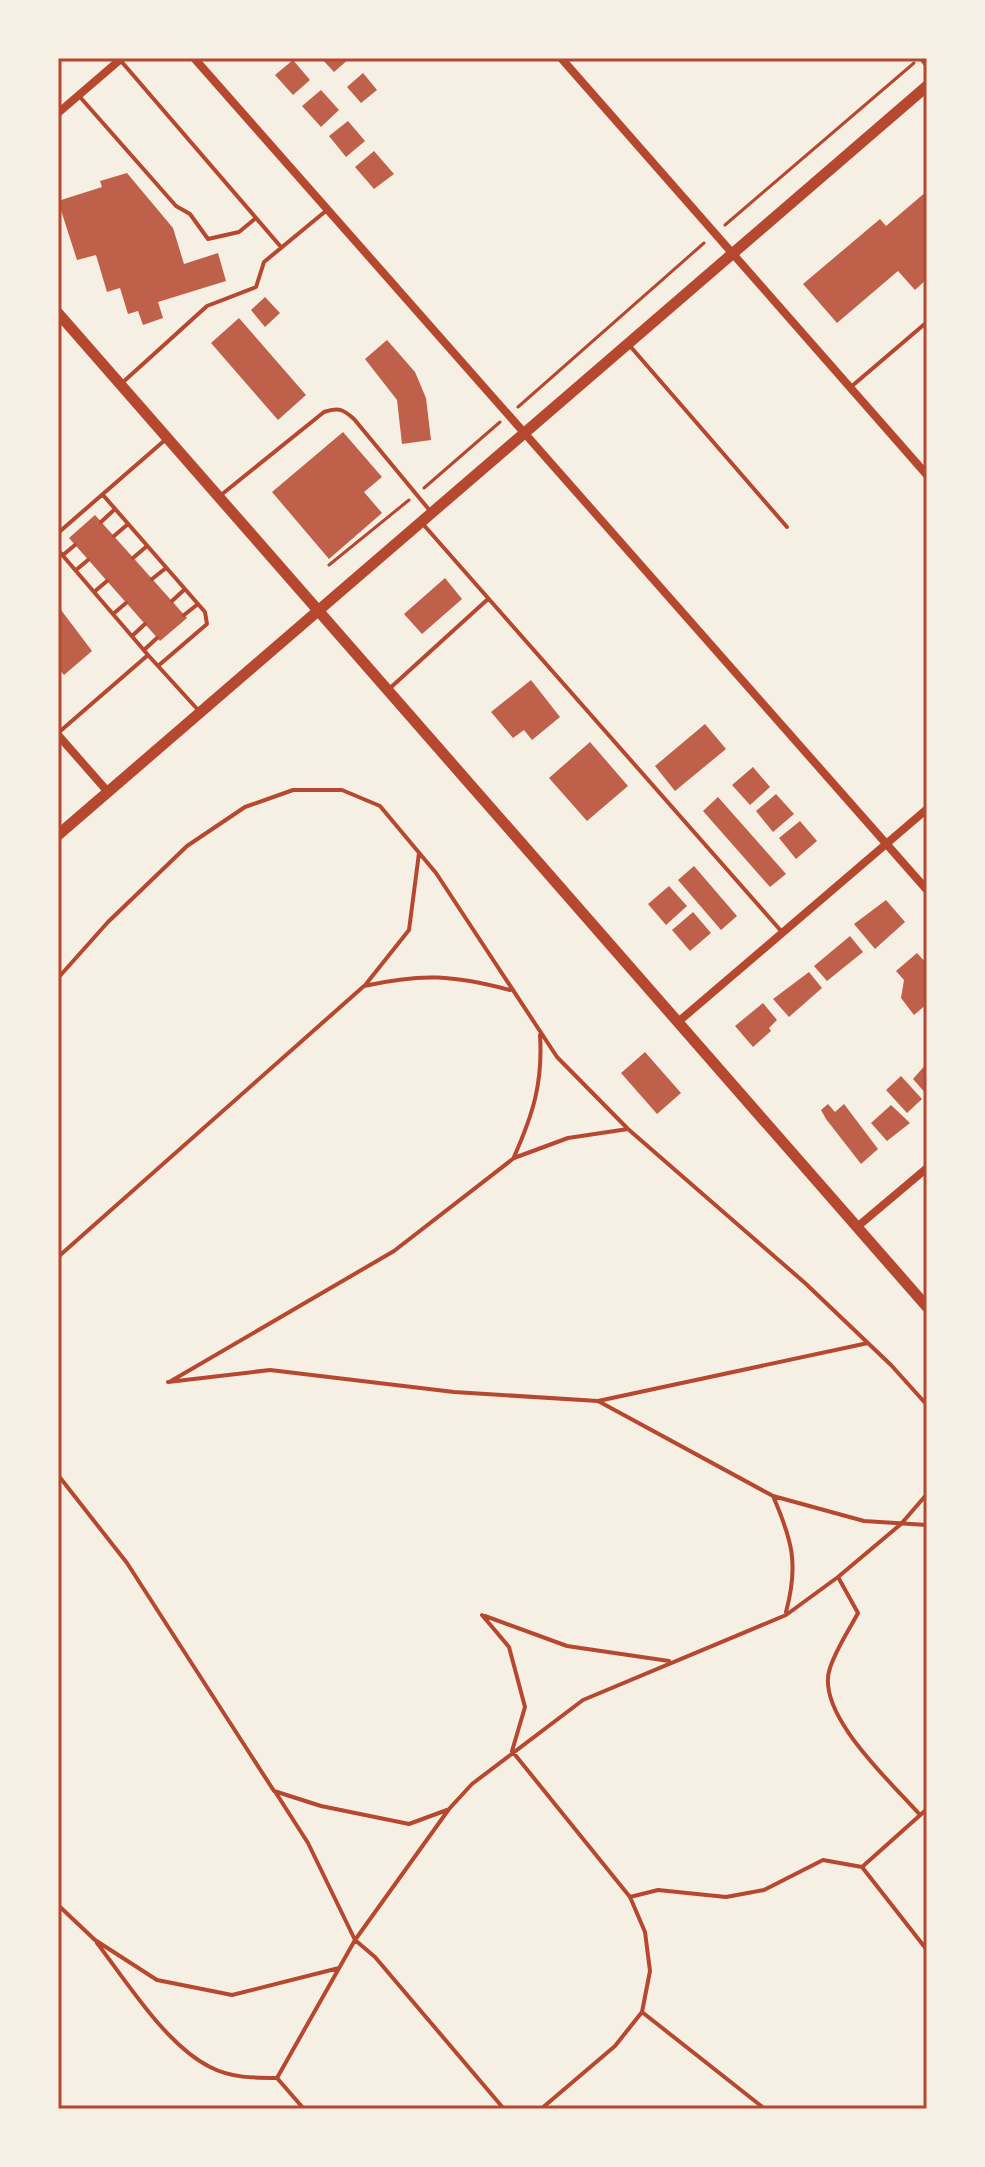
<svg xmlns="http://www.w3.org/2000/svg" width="985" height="2167" font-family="Karla,sans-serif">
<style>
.building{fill:#bf614a}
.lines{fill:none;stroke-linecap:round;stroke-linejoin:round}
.path{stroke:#b5482f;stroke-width:3}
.service{stroke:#b5482f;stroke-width:4}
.minor{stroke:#b5482f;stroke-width:8}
.secondary{stroke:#b5482f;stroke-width:11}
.neatline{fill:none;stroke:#b5482f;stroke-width:3}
</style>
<rect width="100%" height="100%" fill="#f6efe4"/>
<path class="building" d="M321 58H350L334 72Z
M293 60 310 80 293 95 275 75Z
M363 73 377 90 361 103 347 87Z
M321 90 339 110 321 127 302 106Z
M348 121 365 141 346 157 329 136Z
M374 151 394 174 374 189 355 167Z
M127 173 173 228 184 264 218 253 226 281 158 302 163 318 143 325 138 311 128 314 120 288 107 292 96 255 77 260 58 201 102 187 100 181Z
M927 191V279L915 290 898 271 837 323 803 284 880 219 886 226Z
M265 297 280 313 265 327 251 310Z
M239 318 306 395 278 420 211 343Z
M387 340 415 372 426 398 431 440 402 444 397 400 365 359Z
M343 432 382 477 364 492 382 513 329 559 272 492Z
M95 515 187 618 160 641 69 538Z
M445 578 462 599 422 634 404 614Z
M58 606 92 651 64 675 58 668Z
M531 680 560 717 532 740 524 730 513 738 491 712Z
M705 724 726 749 675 791 655 766Z
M590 742 628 786 587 821 549 778Z
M753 767 770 787 750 805 732 785Z
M776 794 794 814 773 832 756 811Z
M718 797 786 874 770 887 703 811Z
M800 821 817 841 796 859 779 838Z
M694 866 737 916 721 930 678 880Z
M669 886 687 906 666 925 648 904Z
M886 900 905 922 875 949 854 924Z
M693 912 711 933 690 951 672 930Z
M850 936 863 952 827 981 814 966Z
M917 953 927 964V1004L914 1015 901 998 904 980 896 971Z
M809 972 822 988 789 1017 773 999Z
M763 1003 777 1020 769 1028 771 1031 753 1047 735 1026Z
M645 1052 681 1093 657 1114 621 1073Z
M927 1063V1095L913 1079Z
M901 1076 922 1099 907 1113 886 1090Z
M828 1104 835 1112 844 1104 878 1149 861 1164 826 1119 821 1110Z
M891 1105 910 1123 887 1141 871 1123Z"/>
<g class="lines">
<path class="path" d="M725 225 914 63
M518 407 704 243
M424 488 500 422
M329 565 409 500"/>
<path class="service" d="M121 61 281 247
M80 97 176 206 190 214 208 239 239 232 256 218
M630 346 787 527
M122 383 207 306 256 287 264 262 327 210
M852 386 927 322
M103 495 205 612 207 624 158 666
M221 495 324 412C338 407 343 409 354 419L431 512
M101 522 115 509
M422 523 782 932
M58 533 165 440
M114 536 128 524
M58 550 148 655
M63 555 75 545
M133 558 147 546
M76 570 88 560
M152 579 166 568
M94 592 107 581
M172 601 185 589
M113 614 126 603
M184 615 198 604
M132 636 145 624
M144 650 157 638
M389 689 488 599
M58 733 148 655 199 711
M58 978 108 922 187 846 245 807 293 790H342L380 806 436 873 557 1057 628 1129 805 1283 891 1365 927 1405
M366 984 409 930 419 853
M514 1157C533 1114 543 1083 540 1035
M58 1257 364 986C422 973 453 975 510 990
M171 1381 394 1251 514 1158 568 1138 628 1129
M168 1382 270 1370 454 1392 598 1401 868 1343
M598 1401 773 1496 864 1521 927 1525
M58 1475 127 1563 274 1791 321 1806 409 1824 447 1810
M773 1496C792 1540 799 1564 786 1612
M838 1577 858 1613C849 1630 836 1649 830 1668 814 1713 892 1783 920 1815
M482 1615 509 1647 525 1707 512 1751 630 1897 645 1932 650 1971 642 2012 615 2046 541 2109
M485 1616 567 1646 669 1661
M276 1793 308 1843 355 1940 375 1957 504 2109
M862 1867 927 1950
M630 1897 658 1890 726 1897 764 1890 823 1860 862 1867 927 1809
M58 1905 95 1940 157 1980 232 1995 339 1968
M97 1943C127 1982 166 2045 210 2067 231 2078 254 2078 277 2078
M642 2012 765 2109
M304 2109 277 2078 355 1940 449 1809 472 1784 583 1700 786 1615 838 1577 901 1524 927 1494"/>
<path class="minor" d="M194 58 927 890
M561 58 927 475
M923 58 927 63
M58 113 122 58
M58 735 108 792
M678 1022 927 809
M857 1227 927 1168"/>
<path class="secondary" d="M58 313 927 1307
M58 835 927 86"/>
</g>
<rect width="985" height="2167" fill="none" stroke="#f6efe4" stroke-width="120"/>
<rect x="60" y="60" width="865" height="2047" class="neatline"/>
</svg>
